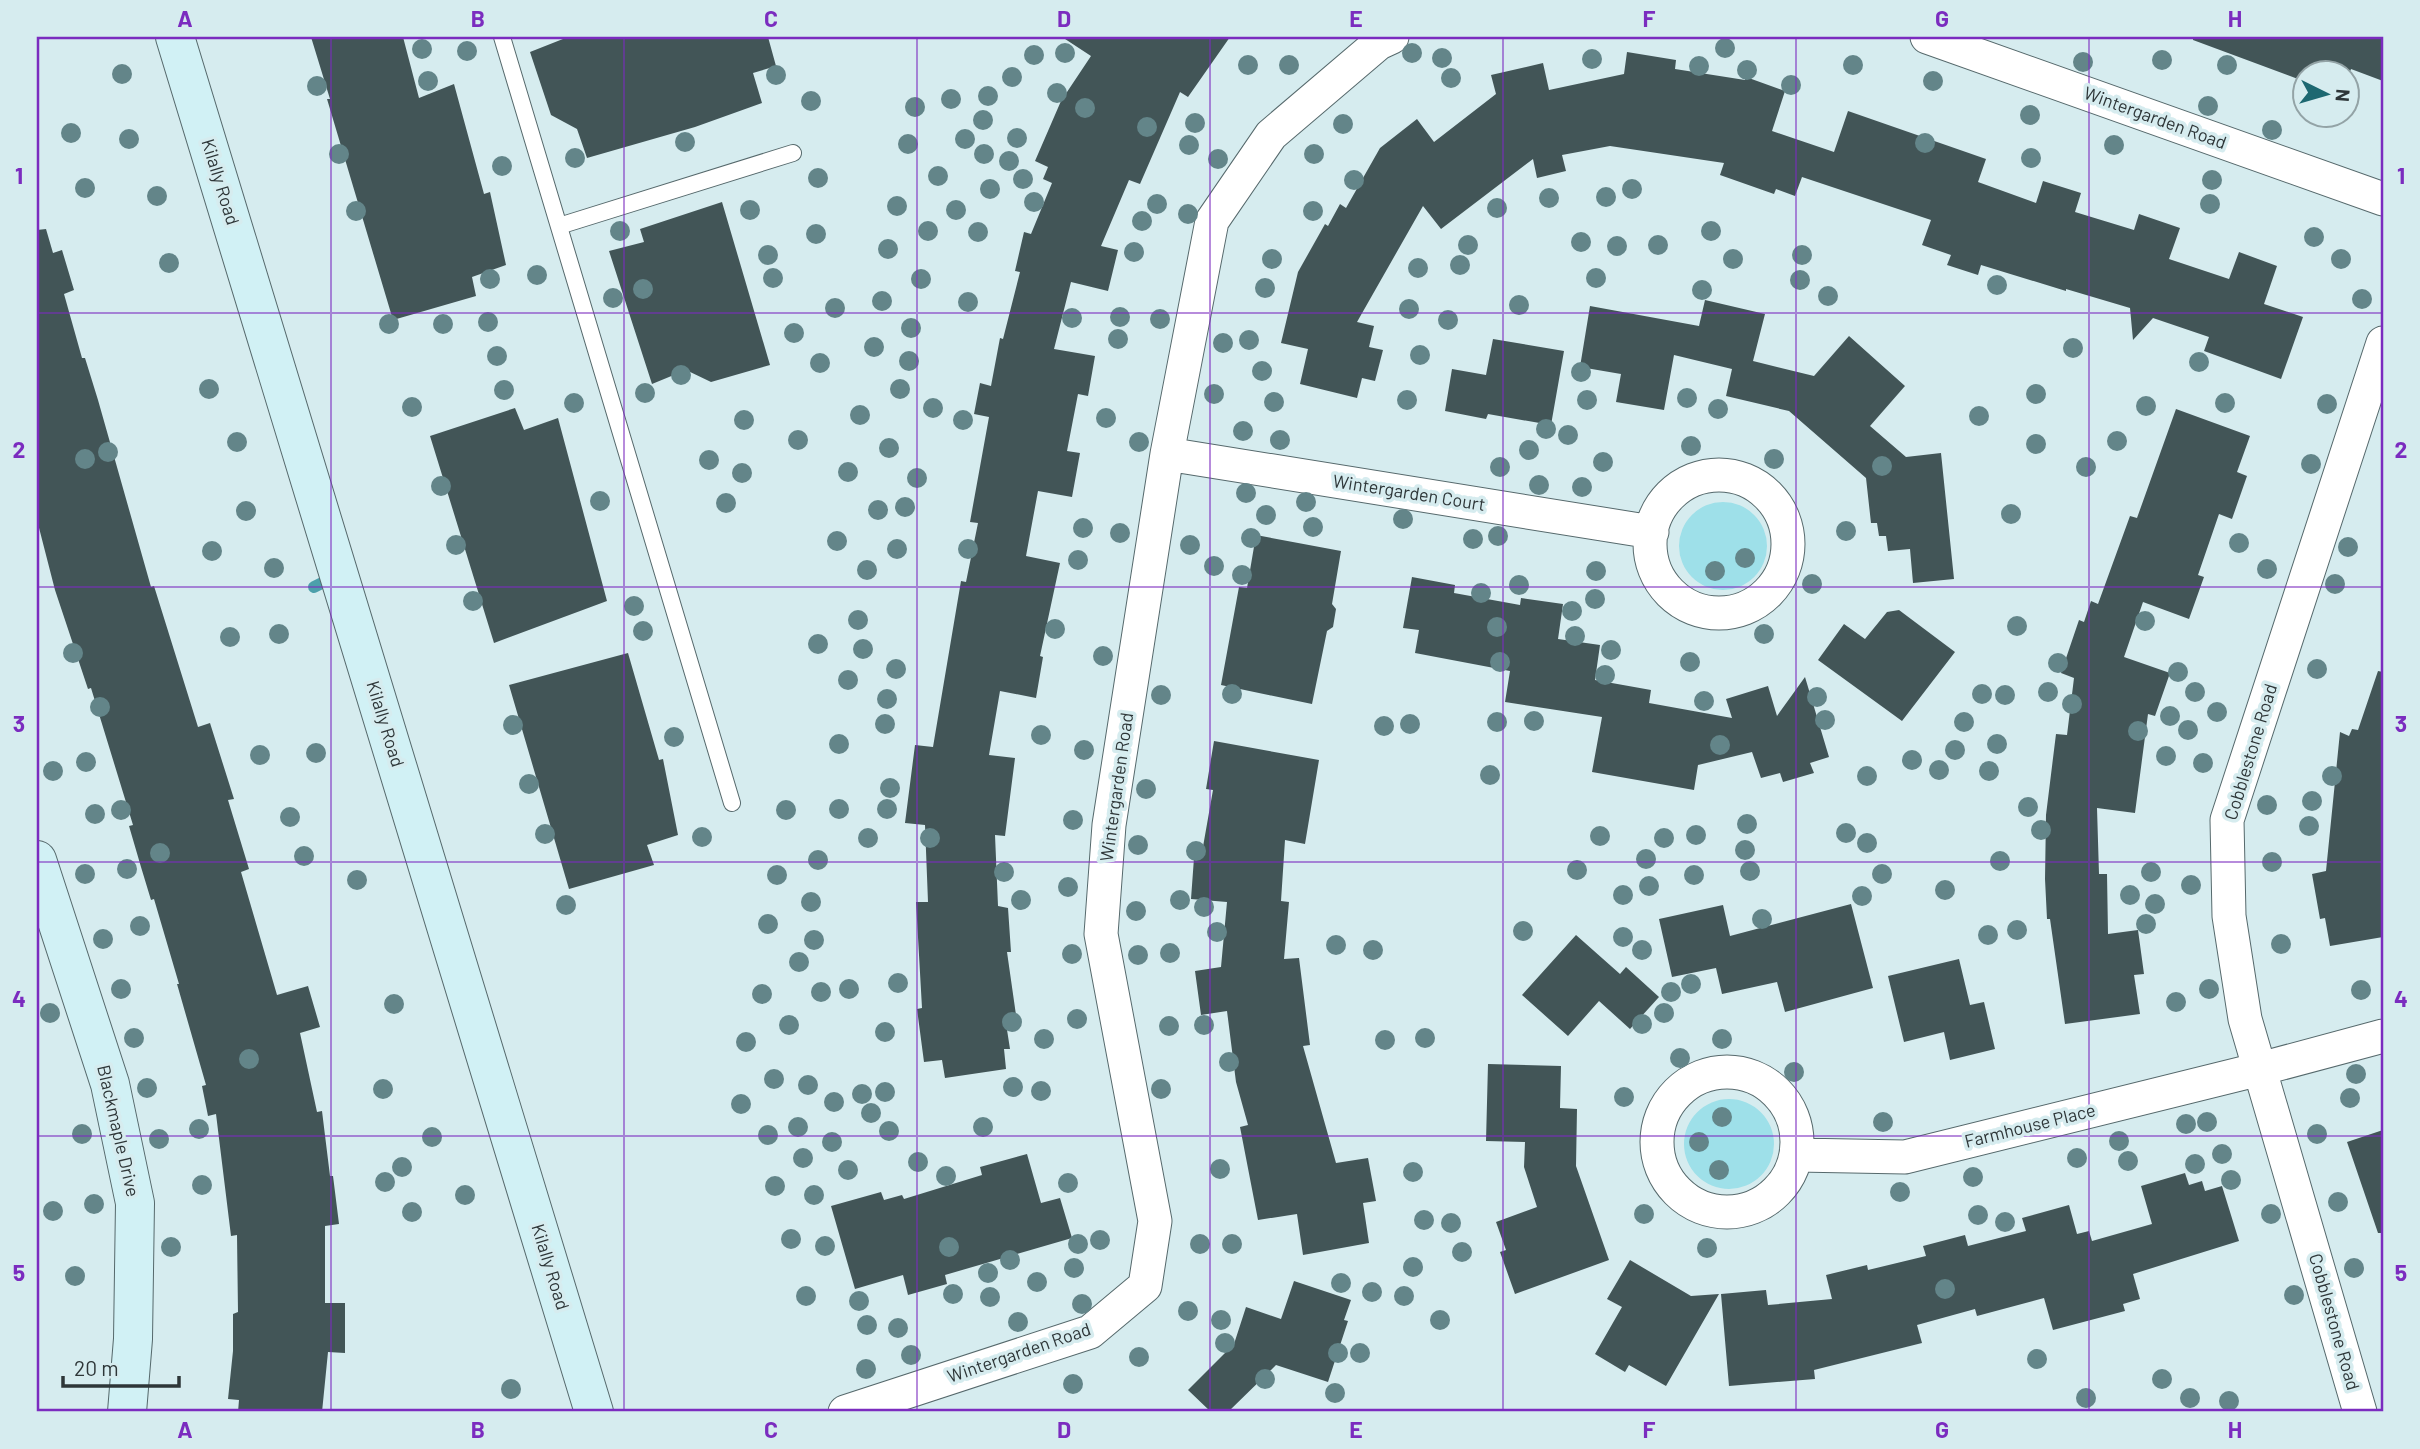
<svg xmlns="http://www.w3.org/2000/svg" width="2420" height="1449" font-family="Barlow,sans-serif">
<style>
.green{fill:#9ee0e9}
.lines{fill:none;stroke-linecap:round;stroke-linejoin:round}
.stream{stroke:#4ca0ab;stroke-width:12}
.building{fill:#425557}
.lane-casing{stroke:#56696c;stroke-width:18}
.street-casing{stroke:#56696c;stroke-width:35}
.secondary-casing{stroke:#56696c;stroke-width:40}
.lane{stroke:#fff;stroke-width:16}
.street{stroke:#fff;stroke-width:33}
.secondary{stroke:#d1f1f5;stroke-width:38}
.tree{fill:#638589}
.grid{fill:none;stroke:#7b2cbf;stroke-width:2;stroke-opacity:0.55}
.labels{text-anchor:middle;stroke-width:7;stroke-linejoin:round;paint-order:stroke}
.street-label{font-size:18px;fill:#2e3638;stroke:#d6ecef}
.neatline{fill:none;stroke:#7b2cbf;stroke-width:2.5}
.grid-label{font-size:23px;text-anchor:middle;font-weight:bold;fill:#7b2cbf}
</style>
<rect width="100%" height="100%" fill="#d6ecef"/>
<path class="green" d="M1679 546a44 44 0 1 1 88 0a44 44 0 1 1-88 0Z
M1684 1144a45 45 0 1 1 90 0a45 45 0 1 1-90 0Z"/>
<g class="lines">
<path class="stream" d="M314 587 330 579"/>
</g>
<path class="building" d="M311 37H403L419 98 454 84 484 194 490 192 506 265 472 277 476 296 393 320 327 99H330Z
M568 37H768L776 66 753 73 762 103 695 127 587 158 577 129 551 115 530 52Z
M1062 37H1230L1188 97 1180 92 1140 184 1129 180 1101 246 1118 250 1108 291 1071 282 1054 349 1095 356 1088 396 1078 394 1067 451 1080 453 1072 497 1038 491 1026 556 1060 563 1040 656 1043 657 1036 698 1000 691 989 755 1015 758 1005 836 995 835 998 906 1008 908 1011 952H1007L1016 1015 1005 1017 1010 1049H1004L1006 1069 945 1078 942 1060 924 1062 917 1009 922 1008 916 902H928L925 825 905 823 915 745 933 747 961 581 966 582 978 523 970 522 989 417 974 414 980 383 991 386 1000 338 1003 339 1020 272 1015 271 1024 232 1031 234 1052 183 1043 179 1048 167 1035 161 1061 101 1091 56Z
M2193 37H2383V81L2351 69 2347 80V74H2305V83L2297 81 2298 79 2193 40Z
M1627 52 1676 60 1675 69 1745 80 1746 77 1785 91 1772 131 1834 152 1848 111 1986 159 1978 182 2036 203 2043 181 2081 193 2075 212 2134 230 2139 214 2180 228 2169 259 2229 279 2239 252 2277 266 2264 304 2303 317 2281 379 2204 351 2209 337 2153 318 2133 340 2130 308 2066 289V291L1981 265 1978 275 1947 265 1951 255 1922 245 1931 220 1802 177 1795 196 1776 189 1774 194 1720 175 1724 163 1610 146 1562 155 1566 171 1537 178 1533 159 1441 229 1423 206 1357 322 1374 326 1369 347 1383 350 1375 381 1362 378 1357 398 1300 384 1308 349 1281 343 1298 272 1325 224 1328 226 1340 204 1346 208 1380 148 1417 119 1434 142 1496 94 1491 75 1543 63 1549 90 1624 74Z
M722 202 770 365 711 382 686 370 652 384 609 251 644 242 640 229Z
M46 229 53 253 62 250 74 290 64 294 82 358H85L98 400 151 587 154 586 198 727 210 723 234 799 228 800 249 869 241 872 277 995 308 986 320 1027 300 1033 317 1112 322 1111 330 1176H333L339 1224 325 1226V1303H345V1353L328 1352 322 1412H238L239 1400 228 1399 233 1351V1314L238 1312 237 1235 231 1236 216 1114 208 1116 202 1086 206 1085 177 984H179L154 899 151 900 141 867 129 826 133 825 91 688 88 689 55 590 37 520V230Z
M1705 300 1765 314 1753 361 1814 376 1849 336 1905 386 1870 426 1906 457 1941 453 1954 579 1913 583 1910 549 1888 551 1886 536H1879L1877 523H1871L1866 478 1789 411 1726 396 1732 369 1674 355 1664 410 1616 402 1621 374 1580 367 1590 306 1699 326Z
M1493 339 1564 351 1551 425 1488 414 1486 419 1445 411 1452 369 1486 375Z
M515 408 524 430 558 418 607 601 494 643 430 436Z
M2176 409 2250 436 2237 472 2247 476 2232 519 2219 514 2198 575 2204 577 2189 619 2143 602 2124 657 2170 673 2155 716 2148 714 2135 813 2097 808 2099 874H2107L2108 934 2138 930 2144 974 2134 975 2140 1014 2065 1024 2050 919H2047L2045 879 2046 815 2056 734 2067 735 2074 678 2061 673 2079 620 2084 622 2091 601 2098 604 2130 516 2137 518Z
M1256 535 1341 551 1332 604 1336 609 1333 627 1327 631 1312 704 1221 685 1239 587 1247 588Z
M1412 577 1455 585 1454 593 1520 605 1521 598 1563 604 1558 639 1600 645 1595 680 1651 690 1649 703 1732 718 1726 699 1768 686 1777 716 1805 677 1829 757 1810 763 1814 773 1783 782 1780 773 1761 778 1752 752 1698 765 1694 790 1592 772 1602 717 1505 702 1510 671 1415 653 1419 630 1403 628Z
M1899 610 1955 652 1902 721 1818 660 1844 624 1865 639 1887 612Z
M628 653 659 760 663 759 678 835 647 845 654 865 569 889 509 685Z
M2378 671 2383 672V937L2330 946 2325 918 2320 919 2312 874 2326 871 2340 732 2349 736 2352 729 2358 730Z
M1214 741 1319 760 1305 844 1285 840 1281 901 1289 902 1284 959 1299 958 1310 1045 1303 1046 1336 1163 1368 1158 1376 1201 1363 1203 1369 1243 1303 1255 1297 1214 1258 1220 1240 1127 1248 1125 1236 1082 1227 1011 1201 1015 1195 971 1221 967 1227 902 1191 899 1194 858H1201L1213 790 1206 789Z
M1851 904 1873 988 1785 1012 1777 982 1722 994 1716 968 1672 977 1659 919 1723 905 1730 936Z
M1576 935 1620 974 1626 967 1659 997 1630 1029 1599 1001 1568 1036 1522 995Z
M1959 959 1970 1005 1984 1002 1995 1049 1950 1060 1944 1032 1904 1042 1888 976Z
M1488 1064 1561 1066 1560 1108 1577 1109 1576 1166 1609 1260 1515 1294 1500 1252 1506 1250 1496 1222 1537 1207 1524 1167 1525 1142 1486 1141Z
M2383 1130V1233H2378L2347 1142Z
M1027 1154 1041 1203 1060 1198 1072 1238 945 1275 947 1284 908 1295 903 1275 855 1289 831 1206 881 1192 884 1200 902 1195 904 1199 982 1175 980 1167Z
M2185 1173 2189 1185 2202 1181 2205 1191 2222 1186 2239 1241 2133 1274 2140 1299 2123 1304 2125 1311 2053 1330 2044 1298 1977 1316 1975 1309 1917 1325 1922 1343 1814 1370 1815 1379 1729 1386 1721 1294 1766 1290 1768 1305 1832 1299 1826 1275 1867 1265 1868 1270 1926 1256 1923 1246 1965 1235 1968 1246 2026 1231 2022 1218 2069 1205 2077 1234 2089 1231 2092 1241 2152 1224 2141 1186Z
M1630 1260 1691 1296 1719 1294 1666 1386 1629 1365 1625 1372 1595 1354 1622 1307 1607 1299Z
M1294 1281 1351 1300 1344 1320 1348 1321 1328 1382 1276 1365 1228 1412H1211L1188 1390 1234 1344 1246 1307 1281 1319Z"/>
<g class="lines">
<defs>
<path id="lane" d="M502 37 732 803
M559 226 793 153"/>
<path id="street" d="M1927 37 2383 199
M1167 454 1652 532
M1650 544a69 69 0 1 1 138 0a69 69 0 1 1-138 0Z
M1657 1142a70 70 0 1 1 140 0a70 70 0 1 1-140 0Z
M1797 1155 1905 1157 2260 1069 2383 1036
M845 1412 1090 1332 1145 1286 1155 1221 1101 934 1109 825 1167 454 1212 221 1271 135 1379 43 1392 37
M2360 1412 2245 1019 2229 916 2227 820 2383 343"/>
<path id="secondary" d="M175 37 594 1412
M37 860 110 1084 135 1203 133 1339 127 1412"/>
</defs>
<use href="#lane" class="lane-casing"/>
<use href="#street" class="street-casing"/>
<use href="#secondary" class="secondary-casing"/>
<use href="#lane" class="lane"/>
<use href="#street" class="street"/>
<use href="#secondary" class="secondary"/>
</g>
<g class="tree">
<circle cx="1725" cy="48" r="10"/>
<circle cx="422" cy="49" r="10"/>
<circle cx="467" cy="51" r="10"/>
<circle cx="1065" cy="53" r="10"/>
<circle cx="1412" cy="53" r="10"/>
<circle cx="1034" cy="55" r="10"/>
<circle cx="1442" cy="58" r="10"/>
<circle cx="1592" cy="59" r="10"/>
<circle cx="2162" cy="60" r="10"/>
<circle cx="2083" cy="62" r="10"/>
<circle cx="1248" cy="65" r="10"/>
<circle cx="1289" cy="65" r="10"/>
<circle cx="1853" cy="65" r="10"/>
<circle cx="2227" cy="65" r="10"/>
<circle cx="1699" cy="66" r="10"/>
<circle cx="1747" cy="70" r="10"/>
<circle cx="122" cy="74" r="10"/>
<circle cx="776" cy="75" r="10"/>
<circle cx="1012" cy="77" r="10"/>
<circle cx="1451" cy="78" r="10"/>
<circle cx="428" cy="81" r="10"/>
<circle cx="1933" cy="81" r="10"/>
<circle cx="1791" cy="85" r="10"/>
<circle cx="317" cy="86" r="10"/>
<circle cx="1057" cy="93" r="10"/>
<circle cx="988" cy="96" r="10"/>
<circle cx="951" cy="99" r="10"/>
<circle cx="811" cy="101" r="10"/>
<circle cx="2208" cy="106" r="10"/>
<circle cx="915" cy="107" r="10"/>
<circle cx="1085" cy="108" r="10"/>
<circle cx="2030" cy="115" r="10"/>
<circle cx="983" cy="120" r="10"/>
<circle cx="1195" cy="123" r="10"/>
<circle cx="1343" cy="124" r="10"/>
<circle cx="1147" cy="127" r="10"/>
<circle cx="2272" cy="130" r="10"/>
<circle cx="71" cy="133" r="10"/>
<circle cx="1017" cy="138" r="10"/>
<circle cx="129" cy="139" r="10"/>
<circle cx="965" cy="139" r="10"/>
<circle cx="685" cy="142" r="10"/>
<circle cx="1925" cy="143" r="10"/>
<circle cx="908" cy="144" r="10"/>
<circle cx="1189" cy="145" r="10"/>
<circle cx="2114" cy="145" r="10"/>
<circle cx="339" cy="154" r="10"/>
<circle cx="984" cy="154" r="10"/>
<circle cx="1314" cy="154" r="10"/>
<circle cx="575" cy="158" r="10"/>
<circle cx="2031" cy="158" r="10"/>
<circle cx="1218" cy="159" r="10"/>
<circle cx="1009" cy="161" r="10"/>
<circle cx="502" cy="166" r="10"/>
<circle cx="938" cy="176" r="10"/>
<circle cx="818" cy="178" r="10"/>
<circle cx="1023" cy="179" r="10"/>
<circle cx="1354" cy="180" r="10"/>
<circle cx="2212" cy="180" r="10"/>
<circle cx="85" cy="188" r="10"/>
<circle cx="990" cy="189" r="10"/>
<circle cx="1632" cy="189" r="10"/>
<circle cx="157" cy="196" r="10"/>
<circle cx="1606" cy="197" r="10"/>
<circle cx="1549" cy="198" r="10"/>
<circle cx="1034" cy="202" r="10"/>
<circle cx="1157" cy="204" r="10"/>
<circle cx="2210" cy="204" r="10"/>
<circle cx="897" cy="206" r="10"/>
<circle cx="1497" cy="208" r="10"/>
<circle cx="750" cy="210" r="10"/>
<circle cx="956" cy="210" r="10"/>
<circle cx="356" cy="211" r="10"/>
<circle cx="1313" cy="211" r="10"/>
<circle cx="1188" cy="214" r="10"/>
<circle cx="1142" cy="221" r="10"/>
<circle cx="620" cy="231" r="10"/>
<circle cx="928" cy="231" r="10"/>
<circle cx="1711" cy="231" r="10"/>
<circle cx="978" cy="232" r="10"/>
<circle cx="816" cy="234" r="10"/>
<circle cx="2314" cy="237" r="10"/>
<circle cx="1581" cy="242" r="10"/>
<circle cx="1468" cy="245" r="10"/>
<circle cx="1658" cy="245" r="10"/>
<circle cx="1617" cy="246" r="10"/>
<circle cx="888" cy="249" r="10"/>
<circle cx="1134" cy="252" r="10"/>
<circle cx="768" cy="255" r="10"/>
<circle cx="1802" cy="255" r="10"/>
<circle cx="1272" cy="259" r="10"/>
<circle cx="1733" cy="259" r="10"/>
<circle cx="2341" cy="259" r="10"/>
<circle cx="169" cy="263" r="10"/>
<circle cx="1460" cy="265" r="10"/>
<circle cx="1418" cy="268" r="10"/>
<circle cx="537" cy="275" r="10"/>
<circle cx="773" cy="278" r="10"/>
<circle cx="1596" cy="278" r="10"/>
<circle cx="490" cy="279" r="10"/>
<circle cx="921" cy="279" r="10"/>
<circle cx="1800" cy="280" r="10"/>
<circle cx="1997" cy="285" r="10"/>
<circle cx="1265" cy="288" r="10"/>
<circle cx="643" cy="289" r="10"/>
<circle cx="1702" cy="290" r="10"/>
<circle cx="1828" cy="296" r="10"/>
<circle cx="613" cy="298" r="10"/>
<circle cx="2362" cy="299" r="10"/>
<circle cx="882" cy="301" r="10"/>
<circle cx="968" cy="302" r="10"/>
<circle cx="1519" cy="305" r="10"/>
<circle cx="835" cy="308" r="10"/>
<circle cx="1409" cy="309" r="10"/>
<circle cx="1120" cy="317" r="10"/>
<circle cx="1072" cy="318" r="10"/>
<circle cx="1160" cy="319" r="10"/>
<circle cx="1448" cy="320" r="10"/>
<circle cx="488" cy="322" r="10"/>
<circle cx="389" cy="324" r="10"/>
<circle cx="443" cy="324" r="10"/>
<circle cx="911" cy="328" r="10"/>
<circle cx="794" cy="333" r="10"/>
<circle cx="1118" cy="339" r="10"/>
<circle cx="1249" cy="340" r="10"/>
<circle cx="1223" cy="343" r="10"/>
<circle cx="874" cy="347" r="10"/>
<circle cx="2073" cy="348" r="10"/>
<circle cx="1420" cy="355" r="10"/>
<circle cx="497" cy="356" r="10"/>
<circle cx="909" cy="361" r="10"/>
<circle cx="2199" cy="362" r="10"/>
<circle cx="820" cy="363" r="10"/>
<circle cx="1262" cy="371" r="10"/>
<circle cx="1581" cy="372" r="10"/>
<circle cx="681" cy="375" r="10"/>
<circle cx="209" cy="389" r="10"/>
<circle cx="900" cy="389" r="10"/>
<circle cx="504" cy="390" r="10"/>
<circle cx="645" cy="393" r="10"/>
<circle cx="1214" cy="394" r="10"/>
<circle cx="2036" cy="394" r="10"/>
<circle cx="1687" cy="398" r="10"/>
<circle cx="1407" cy="400" r="10"/>
<circle cx="1587" cy="400" r="10"/>
<circle cx="1274" cy="402" r="10"/>
<circle cx="574" cy="403" r="10"/>
<circle cx="2225" cy="403" r="10"/>
<circle cx="2327" cy="404" r="10"/>
<circle cx="2146" cy="406" r="10"/>
<circle cx="412" cy="407" r="10"/>
<circle cx="933" cy="408" r="10"/>
<circle cx="1718" cy="409" r="10"/>
<circle cx="860" cy="415" r="10"/>
<circle cx="1979" cy="416" r="10"/>
<circle cx="1106" cy="418" r="10"/>
<circle cx="744" cy="420" r="10"/>
<circle cx="963" cy="420" r="10"/>
<circle cx="1546" cy="429" r="10"/>
<circle cx="1243" cy="431" r="10"/>
<circle cx="1568" cy="435" r="10"/>
<circle cx="798" cy="440" r="10"/>
<circle cx="1280" cy="440" r="10"/>
<circle cx="2117" cy="441" r="10"/>
<circle cx="237" cy="442" r="10"/>
<circle cx="1139" cy="442" r="10"/>
<circle cx="2036" cy="444" r="10"/>
<circle cx="1691" cy="446" r="10"/>
<circle cx="889" cy="448" r="10"/>
<circle cx="1529" cy="450" r="10"/>
<circle cx="108" cy="452" r="10"/>
<circle cx="85" cy="459" r="10"/>
<circle cx="1774" cy="459" r="10"/>
<circle cx="709" cy="460" r="10"/>
<circle cx="1603" cy="462" r="10"/>
<circle cx="2311" cy="464" r="10"/>
<circle cx="1882" cy="466" r="10"/>
<circle cx="1500" cy="467" r="10"/>
<circle cx="2086" cy="467" r="10"/>
<circle cx="848" cy="472" r="10"/>
<circle cx="742" cy="473" r="10"/>
<circle cx="917" cy="478" r="10"/>
<circle cx="1539" cy="485" r="10"/>
<circle cx="441" cy="486" r="10"/>
<circle cx="1582" cy="487" r="10"/>
<circle cx="1246" cy="493" r="10"/>
<circle cx="600" cy="501" r="10"/>
<circle cx="1306" cy="502" r="10"/>
<circle cx="726" cy="503" r="10"/>
<circle cx="905" cy="507" r="10"/>
<circle cx="878" cy="510" r="10"/>
<circle cx="246" cy="511" r="10"/>
<circle cx="2011" cy="514" r="10"/>
<circle cx="1266" cy="515" r="10"/>
<circle cx="1403" cy="519" r="10"/>
<circle cx="1313" cy="527" r="10"/>
<circle cx="1083" cy="528" r="10"/>
<circle cx="1846" cy="531" r="10"/>
<circle cx="1120" cy="533" r="10"/>
<circle cx="1498" cy="536" r="10"/>
<circle cx="1251" cy="538" r="10"/>
<circle cx="1473" cy="539" r="10"/>
<circle cx="837" cy="541" r="10"/>
<circle cx="2239" cy="543" r="10"/>
<circle cx="456" cy="545" r="10"/>
<circle cx="1190" cy="545" r="10"/>
<circle cx="2348" cy="547" r="10"/>
<circle cx="897" cy="549" r="10"/>
<circle cx="968" cy="549" r="10"/>
<circle cx="212" cy="551" r="10"/>
<circle cx="1745" cy="558" r="10"/>
<circle cx="1078" cy="560" r="10"/>
<circle cx="1214" cy="566" r="10"/>
<circle cx="274" cy="568" r="10"/>
<circle cx="2267" cy="569" r="10"/>
<circle cx="867" cy="570" r="10"/>
<circle cx="1596" cy="571" r="10"/>
<circle cx="1715" cy="571" r="10"/>
<circle cx="1242" cy="575" r="10"/>
<circle cx="1812" cy="584" r="10"/>
<circle cx="2335" cy="584" r="10"/>
<circle cx="1519" cy="585" r="10"/>
<circle cx="1481" cy="593" r="10"/>
<circle cx="1595" cy="599" r="10"/>
<circle cx="473" cy="601" r="10"/>
<circle cx="634" cy="606" r="10"/>
<circle cx="1572" cy="611" r="10"/>
<circle cx="858" cy="620" r="10"/>
<circle cx="2145" cy="621" r="10"/>
<circle cx="2017" cy="626" r="10"/>
<circle cx="1497" cy="627" r="10"/>
<circle cx="1055" cy="629" r="10"/>
<circle cx="643" cy="631" r="10"/>
<circle cx="279" cy="634" r="10"/>
<circle cx="1764" cy="634" r="10"/>
<circle cx="1575" cy="636" r="10"/>
<circle cx="230" cy="637" r="10"/>
<circle cx="818" cy="644" r="10"/>
<circle cx="863" cy="649" r="10"/>
<circle cx="1611" cy="650" r="10"/>
<circle cx="73" cy="653" r="10"/>
<circle cx="1103" cy="656" r="10"/>
<circle cx="1500" cy="662" r="10"/>
<circle cx="1690" cy="662" r="10"/>
<circle cx="2058" cy="663" r="10"/>
<circle cx="896" cy="669" r="10"/>
<circle cx="2317" cy="669" r="10"/>
<circle cx="2178" cy="672" r="10"/>
<circle cx="1605" cy="675" r="10"/>
<circle cx="848" cy="680" r="10"/>
<circle cx="2048" cy="692" r="10"/>
<circle cx="2195" cy="692" r="10"/>
<circle cx="1232" cy="694" r="10"/>
<circle cx="1982" cy="694" r="10"/>
<circle cx="1161" cy="695" r="10"/>
<circle cx="2005" cy="695" r="10"/>
<circle cx="1817" cy="697" r="10"/>
<circle cx="887" cy="699" r="10"/>
<circle cx="1704" cy="701" r="10"/>
<circle cx="2072" cy="704" r="10"/>
<circle cx="100" cy="707" r="10"/>
<circle cx="2217" cy="712" r="10"/>
<circle cx="2170" cy="716" r="10"/>
<circle cx="1825" cy="720" r="10"/>
<circle cx="1534" cy="721" r="10"/>
<circle cx="1497" cy="722" r="10"/>
<circle cx="1964" cy="722" r="10"/>
<circle cx="885" cy="724" r="10"/>
<circle cx="1410" cy="724" r="10"/>
<circle cx="513" cy="725" r="10"/>
<circle cx="1384" cy="726" r="10"/>
<circle cx="2188" cy="730" r="10"/>
<circle cx="2138" cy="731" r="10"/>
<circle cx="1041" cy="735" r="10"/>
<circle cx="674" cy="737" r="10"/>
<circle cx="839" cy="744" r="10"/>
<circle cx="1997" cy="744" r="10"/>
<circle cx="1720" cy="745" r="10"/>
<circle cx="1084" cy="750" r="10"/>
<circle cx="1955" cy="750" r="10"/>
<circle cx="316" cy="753" r="10"/>
<circle cx="260" cy="755" r="10"/>
<circle cx="2166" cy="756" r="10"/>
<circle cx="1912" cy="760" r="10"/>
<circle cx="86" cy="762" r="10"/>
<circle cx="2203" cy="763" r="10"/>
<circle cx="1939" cy="770" r="10"/>
<circle cx="53" cy="771" r="10"/>
<circle cx="1989" cy="771" r="10"/>
<circle cx="1490" cy="775" r="10"/>
<circle cx="1867" cy="776" r="10"/>
<circle cx="2332" cy="776" r="10"/>
<circle cx="529" cy="784" r="10"/>
<circle cx="890" cy="788" r="10"/>
<circle cx="1146" cy="789" r="10"/>
<circle cx="2312" cy="801" r="10"/>
<circle cx="2267" cy="805" r="10"/>
<circle cx="2028" cy="807" r="10"/>
<circle cx="839" cy="809" r="10"/>
<circle cx="887" cy="809" r="10"/>
<circle cx="121" cy="810" r="10"/>
<circle cx="786" cy="810" r="10"/>
<circle cx="95" cy="814" r="10"/>
<circle cx="290" cy="817" r="10"/>
<circle cx="1073" cy="820" r="10"/>
<circle cx="1747" cy="824" r="10"/>
<circle cx="2309" cy="826" r="10"/>
<circle cx="2041" cy="830" r="10"/>
<circle cx="1846" cy="833" r="10"/>
<circle cx="545" cy="834" r="10"/>
<circle cx="1696" cy="835" r="10"/>
<circle cx="1600" cy="836" r="10"/>
<circle cx="702" cy="837" r="10"/>
<circle cx="868" cy="838" r="10"/>
<circle cx="930" cy="838" r="10"/>
<circle cx="1664" cy="838" r="10"/>
<circle cx="1867" cy="843" r="10"/>
<circle cx="1138" cy="845" r="10"/>
<circle cx="1745" cy="850" r="10"/>
<circle cx="1196" cy="851" r="10"/>
<circle cx="160" cy="853" r="10"/>
<circle cx="304" cy="856" r="10"/>
<circle cx="1646" cy="859" r="10"/>
<circle cx="818" cy="860" r="10"/>
<circle cx="2000" cy="861" r="10"/>
<circle cx="2272" cy="862" r="10"/>
<circle cx="127" cy="869" r="10"/>
<circle cx="1577" cy="870" r="10"/>
<circle cx="1750" cy="871" r="10"/>
<circle cx="1004" cy="872" r="10"/>
<circle cx="2151" cy="872" r="10"/>
<circle cx="85" cy="874" r="10"/>
<circle cx="1882" cy="874" r="10"/>
<circle cx="777" cy="875" r="10"/>
<circle cx="1694" cy="875" r="10"/>
<circle cx="357" cy="880" r="10"/>
<circle cx="2191" cy="885" r="10"/>
<circle cx="1649" cy="886" r="10"/>
<circle cx="1068" cy="887" r="10"/>
<circle cx="1945" cy="890" r="10"/>
<circle cx="1623" cy="895" r="10"/>
<circle cx="2130" cy="895" r="10"/>
<circle cx="1862" cy="896" r="10"/>
<circle cx="1021" cy="900" r="10"/>
<circle cx="1180" cy="900" r="10"/>
<circle cx="811" cy="902" r="10"/>
<circle cx="2155" cy="904" r="10"/>
<circle cx="566" cy="905" r="10"/>
<circle cx="1204" cy="907" r="10"/>
<circle cx="1136" cy="911" r="10"/>
<circle cx="1762" cy="919" r="10"/>
<circle cx="768" cy="924" r="10"/>
<circle cx="2146" cy="924" r="10"/>
<circle cx="140" cy="926" r="10"/>
<circle cx="2017" cy="930" r="10"/>
<circle cx="1523" cy="931" r="10"/>
<circle cx="1217" cy="932" r="10"/>
<circle cx="1988" cy="935" r="10"/>
<circle cx="1623" cy="937" r="10"/>
<circle cx="103" cy="939" r="10"/>
<circle cx="814" cy="940" r="10"/>
<circle cx="2281" cy="944" r="10"/>
<circle cx="1336" cy="945" r="10"/>
<circle cx="1373" cy="950" r="10"/>
<circle cx="1642" cy="950" r="10"/>
<circle cx="1170" cy="953" r="10"/>
<circle cx="1072" cy="954" r="10"/>
<circle cx="1138" cy="955" r="10"/>
<circle cx="799" cy="962" r="10"/>
<circle cx="898" cy="983" r="10"/>
<circle cx="1691" cy="984" r="10"/>
<circle cx="121" cy="989" r="10"/>
<circle cx="849" cy="989" r="10"/>
<circle cx="2209" cy="989" r="10"/>
<circle cx="2361" cy="990" r="10"/>
<circle cx="821" cy="992" r="10"/>
<circle cx="1671" cy="992" r="10"/>
<circle cx="762" cy="994" r="10"/>
<circle cx="2176" cy="1002" r="10"/>
<circle cx="394" cy="1004" r="10"/>
<circle cx="50" cy="1013" r="10"/>
<circle cx="1664" cy="1013" r="10"/>
<circle cx="1077" cy="1019" r="10"/>
<circle cx="1012" cy="1022" r="10"/>
<circle cx="1642" cy="1024" r="10"/>
<circle cx="789" cy="1025" r="10"/>
<circle cx="1204" cy="1025" r="10"/>
<circle cx="1169" cy="1026" r="10"/>
<circle cx="885" cy="1032" r="10"/>
<circle cx="134" cy="1038" r="10"/>
<circle cx="1425" cy="1038" r="10"/>
<circle cx="1044" cy="1039" r="10"/>
<circle cx="1722" cy="1039" r="10"/>
<circle cx="1385" cy="1040" r="10"/>
<circle cx="746" cy="1042" r="10"/>
<circle cx="1680" cy="1058" r="10"/>
<circle cx="249" cy="1059" r="10"/>
<circle cx="1229" cy="1062" r="10"/>
<circle cx="1794" cy="1072" r="10"/>
<circle cx="2356" cy="1074" r="10"/>
<circle cx="774" cy="1079" r="10"/>
<circle cx="808" cy="1085" r="10"/>
<circle cx="1013" cy="1087" r="10"/>
<circle cx="147" cy="1088" r="10"/>
<circle cx="383" cy="1089" r="10"/>
<circle cx="1161" cy="1089" r="10"/>
<circle cx="1041" cy="1091" r="10"/>
<circle cx="885" cy="1092" r="10"/>
<circle cx="862" cy="1094" r="10"/>
<circle cx="1624" cy="1097" r="10"/>
<circle cx="2350" cy="1098" r="10"/>
<circle cx="834" cy="1102" r="10"/>
<circle cx="741" cy="1104" r="10"/>
<circle cx="871" cy="1113" r="10"/>
<circle cx="1722" cy="1117" r="10"/>
<circle cx="1883" cy="1122" r="10"/>
<circle cx="2207" cy="1122" r="10"/>
<circle cx="2186" cy="1124" r="10"/>
<circle cx="798" cy="1127" r="10"/>
<circle cx="983" cy="1127" r="10"/>
<circle cx="199" cy="1129" r="10"/>
<circle cx="889" cy="1131" r="10"/>
<circle cx="82" cy="1134" r="10"/>
<circle cx="2317" cy="1134" r="10"/>
<circle cx="768" cy="1135" r="10"/>
<circle cx="432" cy="1137" r="10"/>
<circle cx="159" cy="1139" r="10"/>
<circle cx="2119" cy="1141" r="10"/>
<circle cx="832" cy="1142" r="10"/>
<circle cx="1699" cy="1142" r="10"/>
<circle cx="2222" cy="1154" r="10"/>
<circle cx="803" cy="1158" r="10"/>
<circle cx="2077" cy="1158" r="10"/>
<circle cx="2128" cy="1161" r="10"/>
<circle cx="918" cy="1162" r="10"/>
<circle cx="2195" cy="1164" r="10"/>
<circle cx="402" cy="1167" r="10"/>
<circle cx="1220" cy="1169" r="10"/>
<circle cx="848" cy="1170" r="10"/>
<circle cx="1719" cy="1170" r="10"/>
<circle cx="1413" cy="1172" r="10"/>
<circle cx="946" cy="1176" r="10"/>
<circle cx="1973" cy="1177" r="10"/>
<circle cx="2231" cy="1180" r="10"/>
<circle cx="385" cy="1182" r="10"/>
<circle cx="1068" cy="1183" r="10"/>
<circle cx="202" cy="1185" r="10"/>
<circle cx="775" cy="1186" r="10"/>
<circle cx="1900" cy="1192" r="10"/>
<circle cx="465" cy="1195" r="10"/>
<circle cx="814" cy="1195" r="10"/>
<circle cx="2338" cy="1202" r="10"/>
<circle cx="94" cy="1204" r="10"/>
<circle cx="53" cy="1211" r="10"/>
<circle cx="412" cy="1212" r="10"/>
<circle cx="1644" cy="1214" r="10"/>
<circle cx="2271" cy="1214" r="10"/>
<circle cx="1978" cy="1215" r="10"/>
<circle cx="1424" cy="1220" r="10"/>
<circle cx="2005" cy="1222" r="10"/>
<circle cx="1451" cy="1223" r="10"/>
<circle cx="791" cy="1239" r="10"/>
<circle cx="1100" cy="1240" r="10"/>
<circle cx="1078" cy="1244" r="10"/>
<circle cx="1200" cy="1244" r="10"/>
<circle cx="1232" cy="1244" r="10"/>
<circle cx="825" cy="1246" r="10"/>
<circle cx="171" cy="1247" r="10"/>
<circle cx="949" cy="1247" r="10"/>
<circle cx="1707" cy="1248" r="10"/>
<circle cx="1462" cy="1252" r="10"/>
<circle cx="1010" cy="1260" r="10"/>
<circle cx="1413" cy="1267" r="10"/>
<circle cx="1074" cy="1268" r="10"/>
<circle cx="2354" cy="1268" r="10"/>
<circle cx="988" cy="1273" r="10"/>
<circle cx="75" cy="1276" r="10"/>
<circle cx="1037" cy="1282" r="10"/>
<circle cx="1341" cy="1283" r="10"/>
<circle cx="1945" cy="1289" r="10"/>
<circle cx="1372" cy="1292" r="10"/>
<circle cx="953" cy="1294" r="10"/>
<circle cx="2294" cy="1295" r="10"/>
<circle cx="806" cy="1296" r="10"/>
<circle cx="1404" cy="1296" r="10"/>
<circle cx="990" cy="1297" r="10"/>
<circle cx="859" cy="1301" r="10"/>
<circle cx="1082" cy="1304" r="10"/>
<circle cx="1188" cy="1311" r="10"/>
<circle cx="1221" cy="1320" r="10"/>
<circle cx="1440" cy="1320" r="10"/>
<circle cx="1018" cy="1322" r="10"/>
<circle cx="867" cy="1325" r="10"/>
<circle cx="898" cy="1328" r="10"/>
<circle cx="1225" cy="1343" r="10"/>
<circle cx="1338" cy="1353" r="10"/>
<circle cx="1360" cy="1353" r="10"/>
<circle cx="911" cy="1355" r="10"/>
<circle cx="1139" cy="1357" r="10"/>
<circle cx="2037" cy="1359" r="10"/>
<circle cx="866" cy="1369" r="10"/>
<circle cx="1265" cy="1379" r="10"/>
<circle cx="2162" cy="1379" r="10"/>
<circle cx="1073" cy="1384" r="10"/>
<circle cx="511" cy="1389" r="10"/>
<circle cx="1335" cy="1393" r="10"/>
<circle cx="2086" cy="1398" r="10"/>
<circle cx="2190" cy="1398" r="10"/>
<circle cx="2229" cy="1401" r="10"/>
</g>
<path class="grid" d="M331 37V1412M624 37V1412M917 37V1412M1210 37V1412M1503 37V1412M1796 37V1412M2089 37V1412M37 313H2383M37 587H2383M37 862H2383M37 1136H2383"/>
<g class="labels">
<g class="street-label">
<text transform="translate(2155 118) rotate(20)" y="6">Wintergarden Road</text>
<text transform="translate(220 182) rotate(73)" y="6">Kilally Road</text>
<text transform="translate(1409 493) rotate(9)" y="6">Wintergarden Court</text>
<text transform="translate(385 724) rotate(73)" y="6">Kilally Road</text>
<text transform="translate(2251 752) rotate(-73)" y="6">Cobblestone Road</text>
<text transform="translate(1117 787) rotate(-82)" y="6">Wintergarden Road</text>
<text transform="translate(2030 1126) rotate(-14)" y="6">Farmhouse Place</text>
<text transform="translate(118 1131) rotate(77)" y="6">Blackmaple Drive</text>
<text transform="translate(550 1267) rotate(73)" y="6">Kilally Road</text>
<text transform="translate(2334 1322) rotate(74)" y="6">Cobblestone Road</text>
<text transform="translate(1019 1353) rotate(-19)" y="6">Wintergarden Road</text>
</g>
</g>
<rect width="2420" height="1449" fill="none" stroke="#d6ecef" stroke-width="77"/>
<g transform="translate(2326 94) rotate(95)"><circle r="33" fill="#d6ecef" stroke="#93a3a6" stroke-width="2"/>
<path d="M0-5L12 26L0 18L-12 26Z" fill="#1d6871"/>
<text y="-10" font-size="19" font-weight="bold" text-anchor="middle" fill="#2e3638">N</text>
</g>
<path d="M63 1376v10h116v-10" fill="none" stroke="#2e3638" stroke-width="3.5"/>
<text x="74" y="1376" font-size="21" fill="#2e3638" stroke="#d6ecef" stroke-width="5" paint-order="stroke">20 m</text>
<rect x="38" y="38" width="2344" height="1372" class="neatline"/>
<g class="grid-label">
<text x="185" y="27">A</text>
<text x="478" y="27">B</text>
<text x="771" y="27">C</text>
<text x="1064" y="27">D</text>
<text x="1356" y="27">E</text>
<text x="1649" y="27">F</text>
<text x="1942" y="27">G</text>
<text x="2235" y="27">H</text>
<text x="19" y="184">1</text>
<text x="2401" y="184">1</text>
<text x="19" y="458">2</text>
<text x="2401" y="458">2</text>
<text x="19" y="732">3</text>
<text x="2401" y="732">3</text>
<text x="19" y="1007">4</text>
<text x="2401" y="1007">4</text>
<text x="19" y="1281">5</text>
<text x="2401" y="1281">5</text>
<text x="185" y="1438">A</text>
<text x="478" y="1438">B</text>
<text x="771" y="1438">C</text>
<text x="1064" y="1438">D</text>
<text x="1356" y="1438">E</text>
<text x="1649" y="1438">F</text>
<text x="1942" y="1438">G</text>
<text x="2235" y="1438">H</text>
</g>
</svg>
